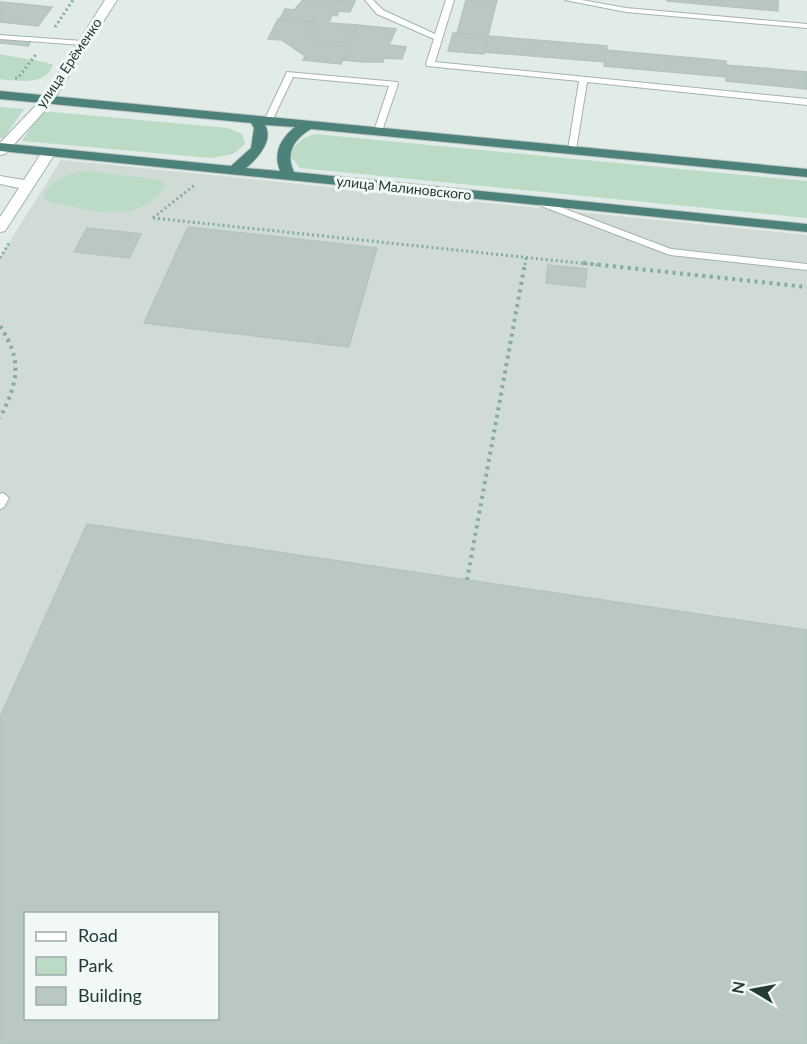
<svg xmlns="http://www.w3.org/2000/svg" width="807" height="1044" font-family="Lato,sans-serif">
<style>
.built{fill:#d0dbd6;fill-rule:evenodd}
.green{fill:#bbdbc6}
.building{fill:#bac8c3;stroke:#b4c4be;stroke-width:1.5;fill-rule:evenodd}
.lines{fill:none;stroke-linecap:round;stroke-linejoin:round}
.service-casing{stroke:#a4b3ae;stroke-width:2}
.tertiary-casing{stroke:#a4b3ae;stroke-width:2}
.secondary-casing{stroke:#a0b6b0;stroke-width:2}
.trunk-casing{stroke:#c1c8c7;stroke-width:2}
.path-far1{stroke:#83ada2;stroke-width:3;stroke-dasharray:2 3;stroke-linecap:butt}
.path{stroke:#83ada2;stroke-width:4;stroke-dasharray:3 4.5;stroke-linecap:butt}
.service{fill:#fff;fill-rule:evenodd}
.tertiary{fill:#fff;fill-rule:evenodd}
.secondary{fill:#fff;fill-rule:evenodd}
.trunk{fill:#4c8279;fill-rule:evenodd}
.labels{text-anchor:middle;stroke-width:6;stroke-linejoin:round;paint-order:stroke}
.far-street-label{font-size:14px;fill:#223b36;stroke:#f1f8f5}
</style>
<rect width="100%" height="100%" fill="#e1ebe7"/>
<path class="built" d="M61 160 807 235V1044H0V257ZM26 914H218V1018H26Z"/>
<path class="green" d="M0 54C11 57 47 61 53 65 46 86 17 81 0 79Z
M0 107 24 109 4 138H0Z
M42 111 228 128 242 134 245 144 233 154 211 158 22 141Z
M315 134 807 181V218L300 168 291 157 292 149 304 138Z
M86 171 161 180 166 187C131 227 93 210 48 201L43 197C52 180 68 173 86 171Z"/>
<path class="building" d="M303 0 355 1 350 12 339 11 337 16 332 15 329 23 357 25 348 47 319 44 309 34 314 23 280 19 285 9 294 10Z
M466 0H497L488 36 457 33Z
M778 0V11L667 1V0Z
M0 2 22 4 52 7 38 26 0 22Z
M278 19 314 23 309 34 319 44 348 47 341 64 303 60 305 56 282 40 268 39Z
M357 25 396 29 389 45 406 47 402 59 384 58 383 62H365L343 60Z
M453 33 488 36 484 54 448 51Z
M488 36 607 46 605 62 484 52Z
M0 39 31 41 28 46 0 43Z
M606 50 726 61V77L604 66Z
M726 65 807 72V89L726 81Z
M188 227 377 248 349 347 144 323Z
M87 228 141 234 129 258 74 252Z
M548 265 587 269 585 287 546 283Z
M87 524 807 630V1044H0V717ZM26 914H218V1018H26Z"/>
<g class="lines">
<defs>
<path id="service" d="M365 0H373L383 10 435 34 446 0H454L435 62 807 99V105L587 82 576 150 572 153 568 150 579 81 427 66 426 64 434 39 377 14Z
M565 0H582L626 8 807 24V28L626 12Z
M0 35 83 41 87 43 83 45 0 39Z
M287 72 397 82 398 84 382 131 378 134 374 131 389 86 293 77 272 121 265 123 264 121Z
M539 199 671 249 807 264V270L670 255 536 204V200Z
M3 493 9 498 4 507 0 509V494Z"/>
<path id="tertiary" d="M47 97 51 98V104L5 154 0 155V143L43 98Z
M49 148 56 152 5 231 0 232V217L19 188 0 184V176L24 180 44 149Z"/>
<path id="secondary" d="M105 0H117L51 104H43L41 101Z"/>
<path id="trunk" d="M0 91 807 169V177L311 129C294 139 285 153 294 172L807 224V232L0 151V143L231 166 251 148 254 128 251 123 0 99ZM265 125 295 127C280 139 273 153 280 171L246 168C258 158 274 140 265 125Z"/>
</defs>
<use href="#service" class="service-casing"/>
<use href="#tertiary" class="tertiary-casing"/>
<use href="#secondary" class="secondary-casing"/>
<use href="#trunk" class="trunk-casing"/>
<path class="path-far1" d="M55 27 73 0
M15 78H18L37 53
M153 218 598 265
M153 218 196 184
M0 258 9 243
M525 265 526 257"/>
<path class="path" d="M583 263 807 287
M0 326C23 361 18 382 0 418
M467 580 525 263"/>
<use href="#service" class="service"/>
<use href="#tertiary" class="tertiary"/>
<use href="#secondary" class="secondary"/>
<use href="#trunk" class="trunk"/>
</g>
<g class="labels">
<g class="far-street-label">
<text transform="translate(69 63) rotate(-56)" y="5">улица Ерёменко</text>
<text transform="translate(404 188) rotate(6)" y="5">улица Малиновского</text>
</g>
</g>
<rect x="24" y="912" width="195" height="108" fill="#f1f8f5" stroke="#9eaca9" stroke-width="1.5"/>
<rect x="36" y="932" width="30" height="9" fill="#ffffff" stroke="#9eaca9" stroke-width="1.5"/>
<text x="78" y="942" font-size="18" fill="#223b36">Road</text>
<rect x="36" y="957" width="30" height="18" fill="#bbdbc6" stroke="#9eaca9" stroke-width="1.5"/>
<text x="78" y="972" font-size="18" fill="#223b36">Park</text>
<rect x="36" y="987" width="30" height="18" fill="#bac8c3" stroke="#9eaca9" stroke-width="1.5"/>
<text x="78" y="1002" font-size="18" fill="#223b36">Building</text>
<g transform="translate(753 990) rotate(280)" stroke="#f1f8f5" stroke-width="4.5" paint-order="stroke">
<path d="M0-4.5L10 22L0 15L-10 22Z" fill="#223b36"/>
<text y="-9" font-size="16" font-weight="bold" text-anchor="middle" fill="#223b36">N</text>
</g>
</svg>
